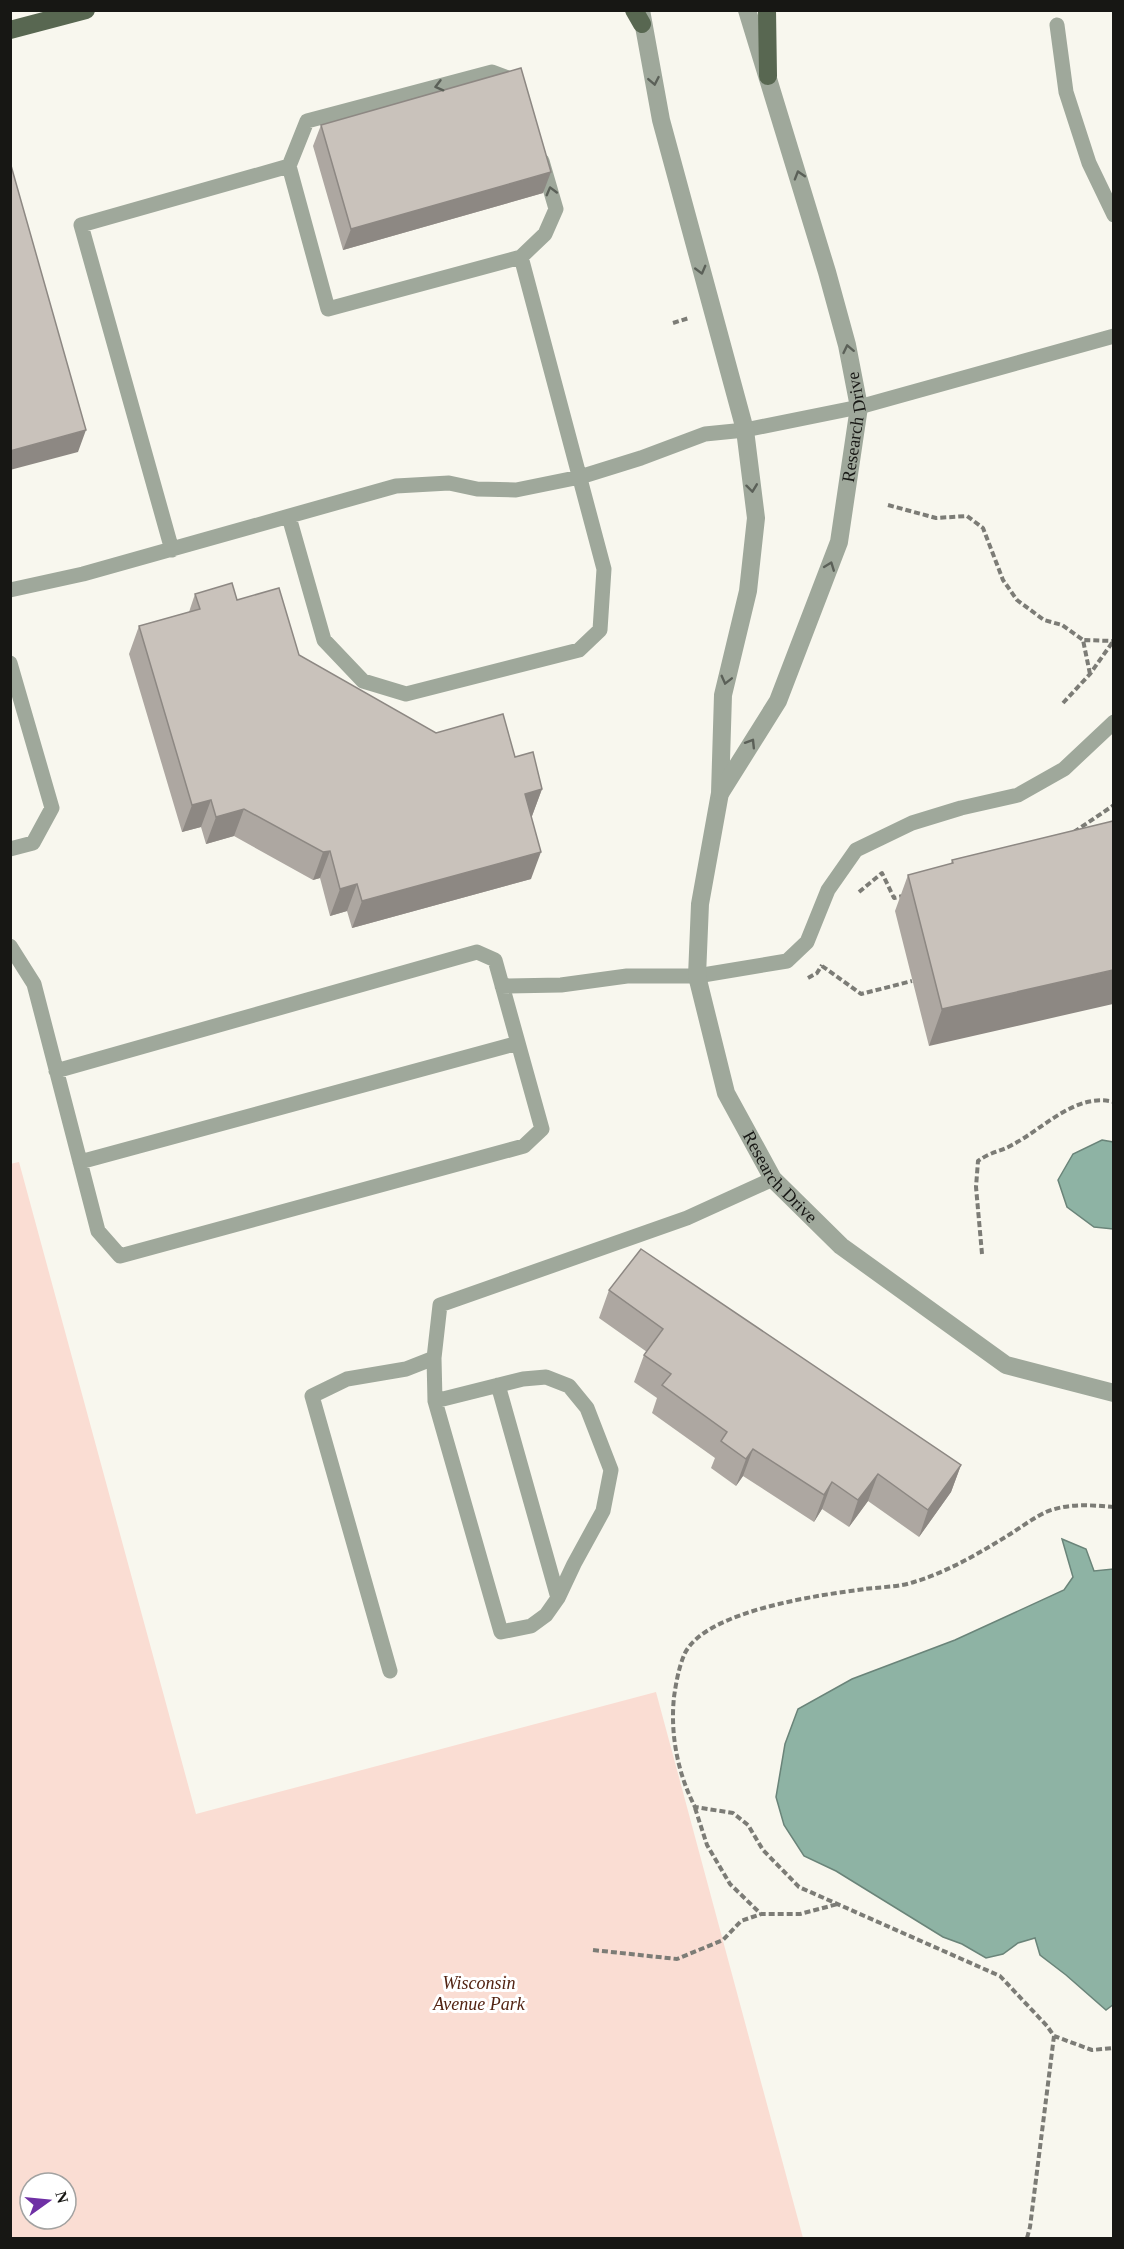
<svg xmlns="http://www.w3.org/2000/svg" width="1124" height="2249" font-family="Georgia,serif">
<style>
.green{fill:#faddd3;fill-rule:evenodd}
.water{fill:#8eb3a4;stroke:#6a8479;stroke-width:1.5}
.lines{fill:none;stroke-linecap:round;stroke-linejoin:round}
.path{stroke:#7c7c76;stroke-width:4;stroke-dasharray:6 3;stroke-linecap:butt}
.lane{stroke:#9fa89b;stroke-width:15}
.street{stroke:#9fa89b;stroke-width:18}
.primary{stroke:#586751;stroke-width:18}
.wall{fill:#ada7a1}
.shaded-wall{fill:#8d8883}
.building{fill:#c9c2bb;stroke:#8d8883;stroke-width:1.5}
.oneway{stroke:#5b6058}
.labels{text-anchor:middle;stroke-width:6;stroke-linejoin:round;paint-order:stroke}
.street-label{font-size:18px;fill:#171714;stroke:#fff}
.park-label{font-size:18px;font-style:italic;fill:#532413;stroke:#fff}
</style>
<rect width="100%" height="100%" fill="#f8f7ee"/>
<path class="green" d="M19 1162 196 1814 656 1692 803 2238H11L10 1164ZM30 2183H66V2219H30Z"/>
<path class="water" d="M1102 1140 1113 1142V1229L1094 1227 1067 1207 1058 1180 1073 1154Z
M1062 1539 1086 1549 1094 1571 1113 1569 1114 2004 1106 2010 1066 1975 1040 1955 1035 1938 1018 1943 1003 1954 986 1958 962 1944 943 1937 836 1871 804 1856 784 1825 776 1797 785 1744 798 1709 852 1679 955 1640 1064 1590 1073 1577Z"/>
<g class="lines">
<path class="path" d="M673 323 689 318
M888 505 936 518 967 516 983 528 1003 580 1017 600 1044 620 1062 625 1083 640
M1090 674 1083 640 1113 641
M1063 703 1090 674 1114 640
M1074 832 1114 805
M859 892 882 873 894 898 903 896
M822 966 861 994 912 981
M808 978 817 973 822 965
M982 1254 976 1187 978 1161C992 1151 1000 1152 1012 1145 1043 1129 1076 1092 1114 1102
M1114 1507C1091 1505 1068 1503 1046 1512 1033 1518 1020 1528 1007 1536 978 1554 947 1572 914 1582 899 1587 880 1587 865 1589 820 1595 707 1610 685 1653 679 1666 676 1683 674 1697 670 1735 678 1774 695 1807L733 1813 748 1825 763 1850 799 1887 1000 1976 1047 2026 1054 2036 1092 2050 1114 2048
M695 1808 707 1845 730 1884 761 1914H800L838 1904
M593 1950 677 1959 723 1940 741 1921 761 1914
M1027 2238 1030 2227 1054 2036"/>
<path class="lane" d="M1057 25 1066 92 1089 163 1114 215
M289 166 307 121 492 72 508 78 516 86
M521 257 545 234 556 209 542 161
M172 550 81 225 289 166 328 309 521 257 604 569 600 630 579 650 406 694 363 681 324 640 289 517
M10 590 83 574 396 486 449 483 477 489 516 490 580 477 641 458 705 434 745 430 859 407 1114 336
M10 663 52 808 33 843 10 849
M10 946 34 984 98 1231 120 1256 524 1146 542 1129 495 960 477 952 56 1071
M502 986 561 985 627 976H697L787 961 807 942 828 890 856 850 912 823 961 808 1018 795 1064 769 1114 722
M80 1162 518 1043
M434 1358 435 1401 501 1632 531 1626 546 1615 558 1598 574 1564 603 1511 611 1470 587 1408 569 1386 546 1377 523 1379 435 1401
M498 1385 558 1598
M390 1671 312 1396 347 1379 406 1369 434 1358 440 1305 687 1218 773 1179"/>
<g class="street">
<path id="s1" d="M641 10 661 120 745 430 756 518 748 591 723 695 720 793 700 904 697 976 726 1093 773 1179 841 1246 1006 1365 1114 1393"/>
<path id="s2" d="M721 792 778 701 839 542 859 407 847 345 827 272 747 10"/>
</g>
<path class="primary" d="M634 10 642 24
M767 10 768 76
M10 30 86 10"/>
</g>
<path class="wall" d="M321 125 543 193 343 250 313 146Z
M195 594 237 600 299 655 436 733 515 757 542 789 532 816 531 879 352 928 347 911 330 916 320 878 313 880 234 836 206 844 201 827 182 832 129 654 139 626 189 612Z
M1113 821 929 1046 895 911 908 875 951 864 952 860Z
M609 1290 961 1465 951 1492 919 1537 868 1501 849 1527 822 1509 814 1522 743 1476 736 1486 711 1468 715 1458 652 1413 657 1398 634 1382 644 1355 647 1352 599 1318Z"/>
<path class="shaded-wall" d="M551 172 543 193 343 250 351 229Z
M86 430 78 452 10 470V451Z
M542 789 532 816 515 821 525 794Z
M211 800 201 827 182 832 192 805Z
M244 809 234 836 206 844 216 817Z
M330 851 320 878 313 880 323 852Z
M541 852 531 879 352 928 362 901Z
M357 884 347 911 330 916 340 889Z
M1113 970V1004L929 1046 942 1009Z
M753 1449 743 1476 736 1486 746 1459Z
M961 1465 951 1492 919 1537 928 1510Z
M878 1474 868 1501 849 1527 858 1500Z
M832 1482 822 1509 814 1522 824 1495Z"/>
<path class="building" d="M521 68 551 172 351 229 321 125Z
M10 162 86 430 10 451Z
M232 583 237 600 279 588 299 655 436 733 503 714 515 757 533 752 542 789 525 794 541 852 362 901 357 884 340 889 330 851 323 852 244 809 216 817 211 800 192 805 139 626 200 609 195 594Z
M1113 821V970L942 1009 908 875 953 863 952 860Z
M641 1249 961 1465 928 1510 878 1474 858 1500 832 1482 824 1495 753 1449 746 1459 721 1441 727 1432 662 1385 671 1374 644 1355 663 1329 609 1290Z"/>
<defs><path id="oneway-chevron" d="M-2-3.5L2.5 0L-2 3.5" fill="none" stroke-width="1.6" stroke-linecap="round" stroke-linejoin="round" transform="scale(1.5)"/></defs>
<g class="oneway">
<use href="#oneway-chevron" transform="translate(654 81) rotate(79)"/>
<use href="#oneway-chevron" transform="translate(439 86) rotate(165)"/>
<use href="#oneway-chevron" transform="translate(799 175) rotate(-107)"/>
<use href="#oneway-chevron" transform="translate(551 191) rotate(-105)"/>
<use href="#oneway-chevron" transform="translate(701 270) rotate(75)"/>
<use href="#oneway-chevron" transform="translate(848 349) rotate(-102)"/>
<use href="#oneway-chevron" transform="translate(752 488) rotate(83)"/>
<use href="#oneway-chevron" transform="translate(830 566) rotate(-69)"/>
<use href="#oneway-chevron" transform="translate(726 680) rotate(104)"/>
<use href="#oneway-chevron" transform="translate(751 743) rotate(-58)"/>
</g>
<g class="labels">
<g class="street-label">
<text dy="6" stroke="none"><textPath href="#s2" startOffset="394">Research Drive</textPath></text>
<text dy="6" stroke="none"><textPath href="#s1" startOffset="1206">Research Drive</textPath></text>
</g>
<g class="park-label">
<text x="479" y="1989">Wisconsin<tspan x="479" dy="21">Avenue Park</tspan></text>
</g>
</g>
<rect width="1124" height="2249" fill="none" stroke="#171714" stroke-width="24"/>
<g transform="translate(48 2201) rotate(75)"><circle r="28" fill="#ffffff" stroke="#a2a2a1" stroke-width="1.5"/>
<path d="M0-4.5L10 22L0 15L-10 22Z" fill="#6f30a5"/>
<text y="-9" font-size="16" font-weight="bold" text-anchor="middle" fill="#171714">N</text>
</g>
</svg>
